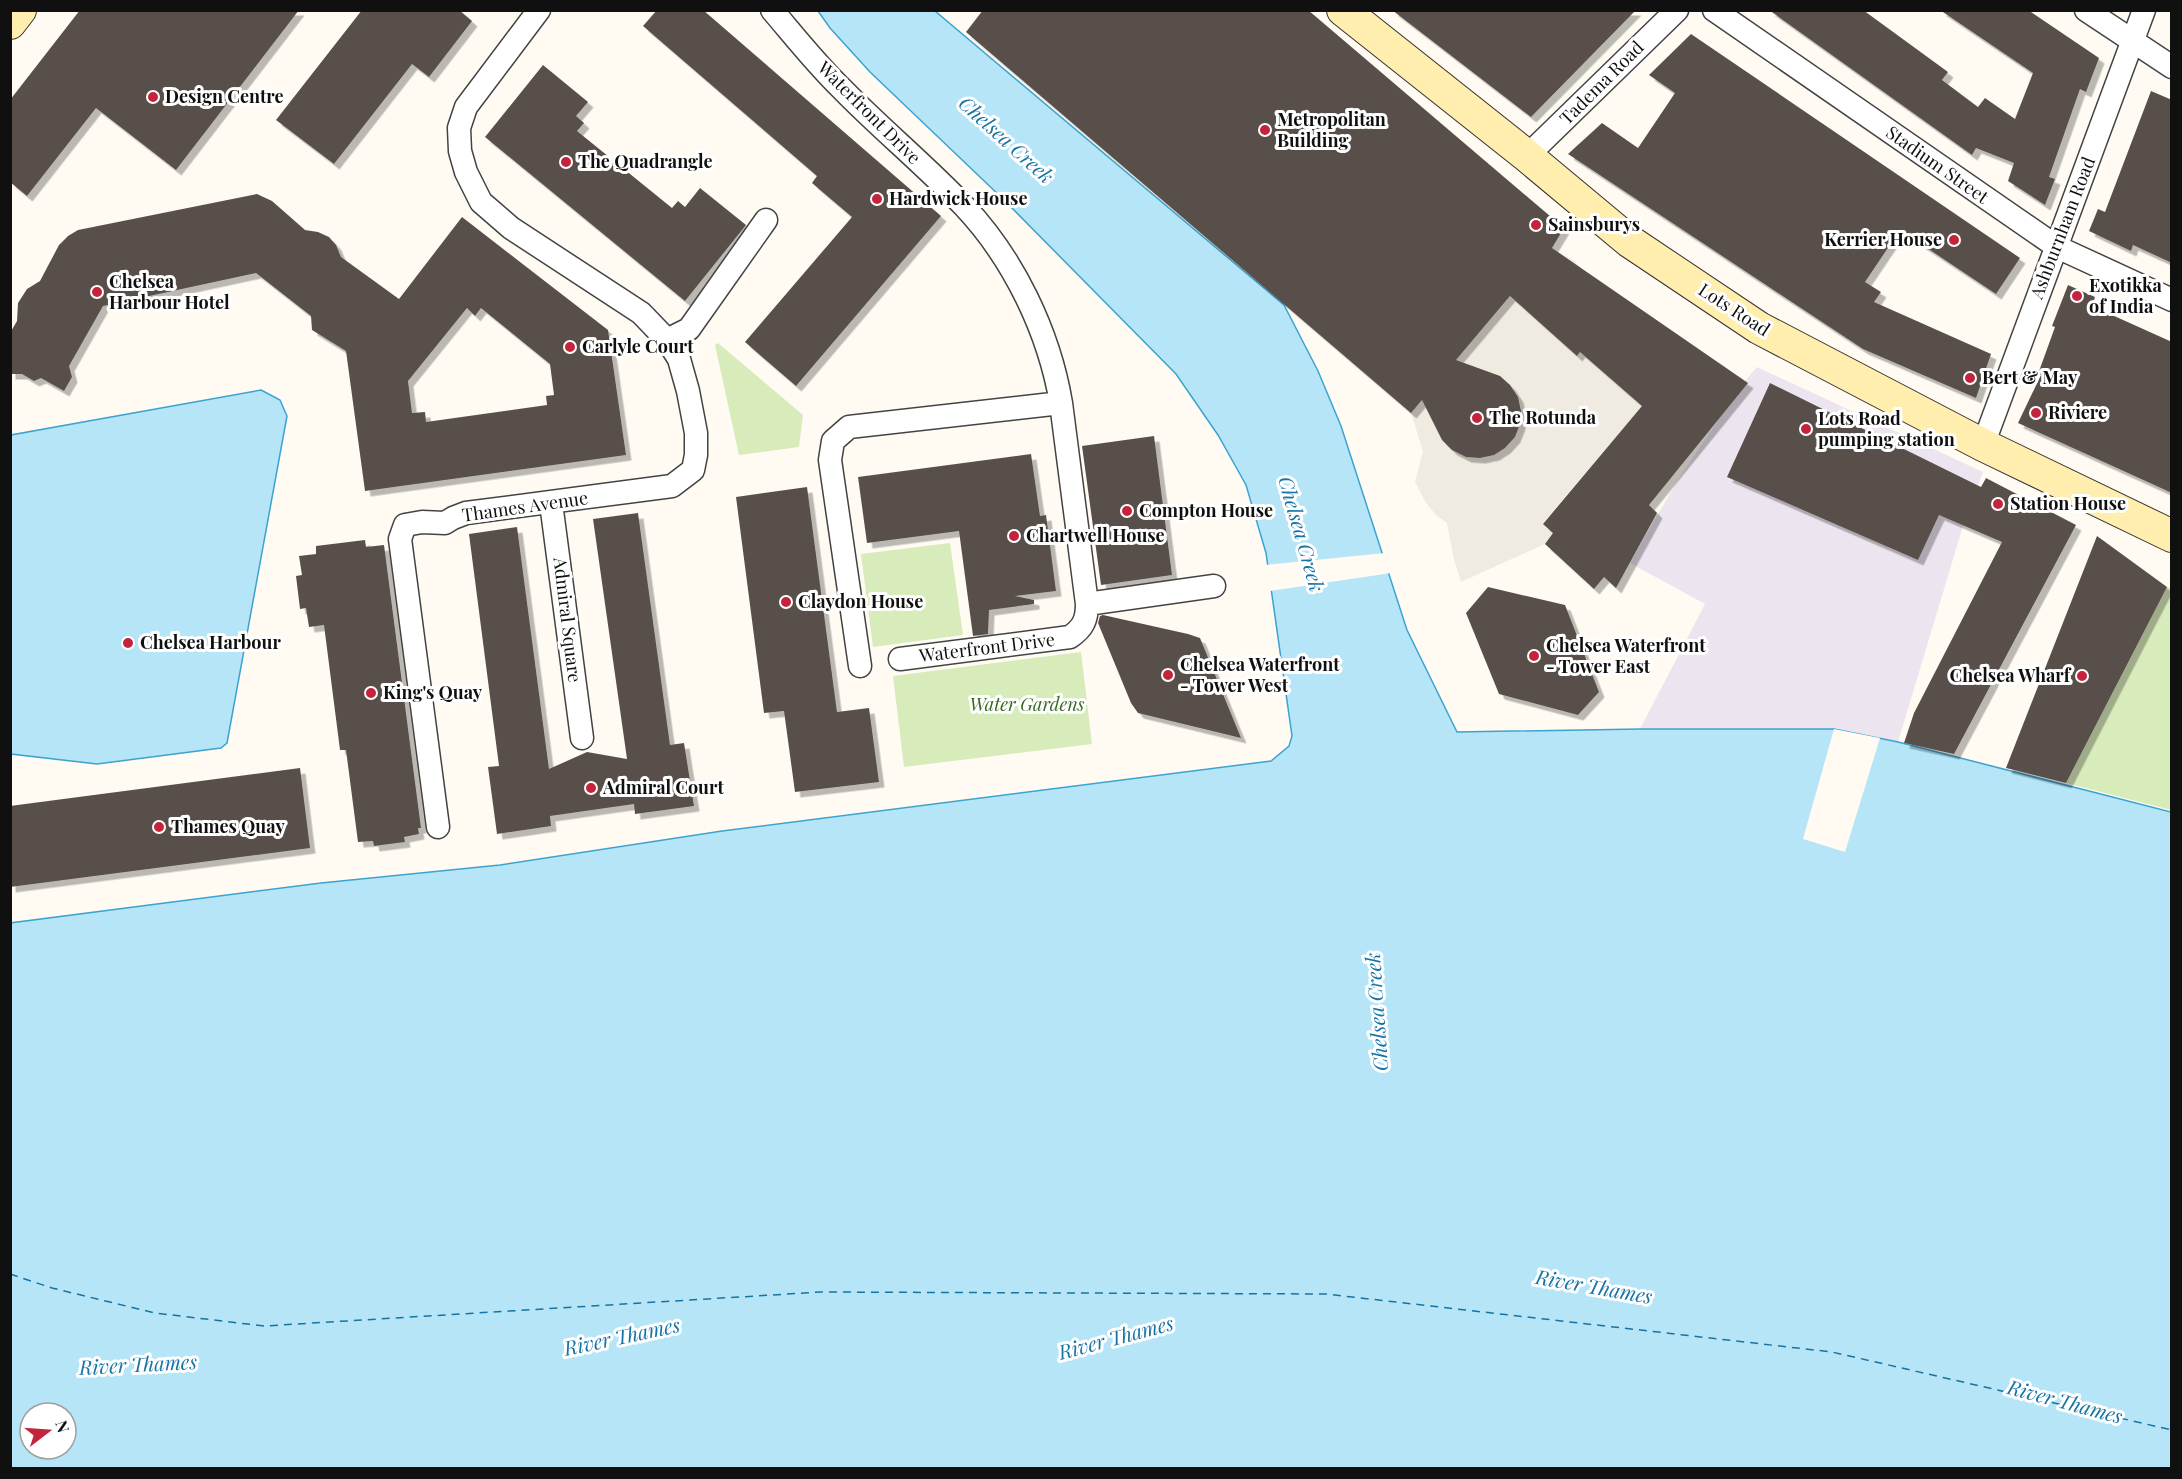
<svg xmlns="http://www.w3.org/2000/svg" width="2182" height="1479" font-family="'Playfair Display',serif">
<style>
.industrial{fill:#ece4ee}
.green{fill:#d8ebbb}
.plaza{fill:#f0ebe0}
.water{fill:#b6e5f7;stroke:#3ca3d0;stroke-width:1.5;fill-rule:evenodd}
.pier{fill:#fffbf3}
.lines{fill:none;stroke-linecap:round;stroke-linejoin:round}
.ferry{stroke:#1674a5;stroke-width:1.5;stroke-dasharray:8 6;stroke-linecap:butt}
.building{fill:#59504c;fill-rule:evenodd;filter:url(#shadow)}
.street-casing{stroke:#434343;stroke-width:25}
.secondary-casing{stroke:#323232;stroke-width:34}
.street{stroke:#fff;stroke-width:22}
.secondary{stroke:#ffeeae;stroke-width:32}
.poi-dot{fill:#c3243b;stroke:#fff;stroke-width:2}
.labels{text-anchor:middle;stroke-width:6;stroke-linejoin:round;paint-order:stroke}
.street-label{font-size:18px;fill:#101010;stroke:#fff}
.poi-label{font-size:18px;font-weight:bold;fill:#101010;stroke:#fff;text-anchor:start}
.park-label{font-size:18px;font-style:italic;fill:#356a1e;stroke:#fff}
.water-label{font-size:20px;font-style:italic;fill:#1674a5;stroke:#fff}
</style>
<defs>
<filter id="shadow"><feDropShadow dx="5.5" dy="5.5" stdDeviation="0" flood-color="#0004"/></filter>
</defs>
<rect width="100%" height="100%" fill="#fffbf3"/>
<path class="industrial" d="M1757 367 1983 472 1963 526 1898 742 1834 729H1640L1705 604 1630 563 1679 478 1745 381Z"/>
<path class="green" d="M718 343 803 415 799 447 739 455 715 345Z
M950 543 963 635 873 647 861 554Z
M2167 587 2172 589 2171 810 2066 783Z
M1081 652 1092 744 904 767 893 676Z"/>
<path class="plaza" d="M1551 248 1573 260 1580 267 1537 319 1577 355 1580 352 1642 406 1543 523 1553 533 1545 544 1461 582 1454 560 1447 523 1436 515 1426 503 1415 482 1423 451 1411 413Z"/>
<path class="water" d="M818 11H935L1284 305 1318 371 1341 426 1407 630 1457 732 1640 729H1834L1898 742 2171 812V1468H11L10 923 321 883 500 865 722 831 1271 761 1289 746 1292 736 1266 553 1246 485 1218 435 1176 374 1002 198 870 72 830 28ZM30 1413H66V1449H30Z
M261 390 280 400 287 416 227 743 221 748 97 764 11 754V435Z"/>
<path class="pier" d="M1385 553 1391 573 1270 591 1265 565Z
M1834 729 1880 738 1845 852 1803 839Z"/>
<g class="lines">
<path class="ferry" d="M10 1274 52 1288 155 1313 264 1326 821 1292 1326 1294 1832 1352 2172 1430"/>
</g>
<path class="building" d="M80 10H299L176 170 96 108 27 196 10 182V100Z
M362 10H459L472 21 429 77 412 64 334 164 276 120Z
M657 10H703L941 216 796 386 745 342 852 217 812 183 817 176 643 26Z
M983 10H1308L1564 228 1552 248 1748 383 1649 505 1657 513 1616 588 1604 577 1594 589 1545 544 1553 533 1543 524 1642 406 1580 352 1577 356 1510 296 1456 360 1500 376 1510 385 1518 397 1521 411 1520 424 1515 437 1505 448 1494 455 1480 458 1466 457 1452 450 1442 440 1422 400 1411 413 966 32Z
M1392 10H1636L1531 117Z
M1769 10H1863L1948 72 1942 80 1978 107 1985 98 2015 119 2033 73 1940 10H2028L2099 58 2086 92 2080 89 2049 177 2055 179 2045 205 2008 181 2014 163 1976 148 1972 155Z
M1691 34 2020 258 1996 294 1900 230 1865 282 1881 292 1874 302 1991 354 1976 398 1863 349 1568 154 1602 123 1638 148 1675 93 1649 75Z
M543 65 588 102 576 116 584 123 577 131 672 208 678 201 685 207 700 188 746 225 685 301 485 137Z
M2151 91 2172 100V263L2133 245 2131 251 2089 231 2098 209 2105 212Z
M257 194 272 201 305 230 318 232 329 237 336 245 341 257 399 299 462 217 608 330 626 455 365 491 346 351 312 330 311 316 256 273 103 306 69 366 72 377 64 391 41 378 34 381 22 374H10V333L17 321 18 303 27 289 40 281 59 245 68 236 78 230ZM467 308 475 316 481 308 550 364 554 395 546 396 547 405 426 422 425 412 412 413 408 381Z
M2068 285 2095 297 2092 306 2172 342V493L2018 423 2041 375 2038 374 2055 327 2052 326Z
M1770 383 1981 487 1986 478 2076 525 1954 754 1904 743 1914 713 2002 542 1939 515 1918 560 1727 477Z
M1154 436 1172 575 1101 585 1082 446Z
M1031 454 1040 516 1046 515 1056 591 1015 596 1034 600V604L989 610 988 634 973 636 959 531 867 543 858 477Z
M807 487 837 712 869 708 879 782 795 792 784 711 764 713 736 497Z
M638 513 670 745 684 743 694 806 635 814 634 804 550 816 551 826 497 834 488 767 499 766 469 534 517 527 549 769 587 752 627 759 593 519Z
M2097 536 2167 587 2066 783 2006 768Z
M365 540 366 547 384 545 421 828H418L419 834 404 837 405 842 374 846 373 841 358 842 346 750H340L324 625 309 627 306 608 300 609 296 576 302 575 299 556 316 554V546Z
M1488 587 1565 605 1599 692 1578 715 1499 694 1466 613Z
M1103 615 1188 634 1200 638 1241 738 1138 713 1131 703 1098 623 1100 616Z
M300 768 310 848 10 887V806Z"/>
<g class="lines">
<defs>
<path id="street" d="M772 10C795 37 817 65 842 89 881 129 925 165 964 206 1014 259 1049 332 1061 403L849 427 833 441 830 460 860 666
M1714 10 2057 247 2172 300
M2086 10 2172 67
M1527 156 1677 10
M667 340 689 329 766 220
M1983 445 2144 10
M551 503 582 738
M1087 604 1214 586
M900 659 1070 637C1083 628 1087 620 1087 604L1061 403
M438 827 400 539 405 525 422 522 445 523 453 518 466 513 672 486 693 470 696 455V433L688 391 679 359 667 340 641 313 511 228 481 202 466 172 460 151 459 128 466 107 539 10"/>
<path id="secondary" d="M1343 10 1527 156 1629 241 1759 328 1983 445 2172 536
M10 23 20 10"/>
</defs>
<use href="#street" class="street-casing"/>
<use href="#secondary" class="secondary-casing"/>
<use href="#street" class="street"/>
<use href="#secondary" class="secondary"/>
</g>
<g class="poi-dot">
<circle cx="153" cy="97" r="6"/>
<circle cx="1265" cy="130" r="6"/>
<circle cx="566" cy="162" r="6"/>
<circle cx="877" cy="199" r="6"/>
<circle cx="1536" cy="225" r="6"/>
<circle cx="1954" cy="240" r="6"/>
<circle cx="97" cy="292" r="6"/>
<circle cx="2077" cy="296" r="6"/>
<circle cx="570" cy="347" r="6"/>
<circle cx="1970" cy="378" r="6"/>
<circle cx="2036" cy="413" r="6"/>
<circle cx="1477" cy="418" r="6"/>
<circle cx="1806" cy="429" r="6"/>
<circle cx="1998" cy="504" r="6"/>
<circle cx="1127" cy="511" r="6"/>
<circle cx="1014" cy="536" r="6"/>
<circle cx="786" cy="602" r="6"/>
<circle cx="128" cy="643" r="6"/>
<circle cx="1534" cy="656" r="6"/>
<circle cx="1168" cy="675" r="6"/>
<circle cx="2082" cy="676" r="6"/>
<circle cx="371" cy="693" r="6"/>
<circle cx="591" cy="788" r="6"/>
<circle cx="159" cy="827" r="6"/>
</g>
<g class="labels">
<g class="street-label">
<text transform="translate(1602 83) rotate(-45)" y="6">Tadema Road</text>
<text transform="translate(869 113) rotate(45)" y="6">Waterfront Drive</text>
<text transform="translate(1937 165) rotate(35)" y="6">Stadium Street</text>
<text transform="translate(2063 228) rotate(-69)" y="6">Ashburnham Road</text>
<text transform="translate(1734 310) rotate(33)" y="6">Lots Road</text>
<text transform="translate(525 507) rotate(-8)" y="6">Thames Avenue</text>
<text transform="translate(567 620) rotate(83)" y="6">Admiral Square</text>
<text transform="translate(987 648) rotate(-7)" y="6">Waterfront Drive</text>
</g>
<g class="poi-label">
<text x="165" y="103">Design Centre</text>
<text x="1277" y="126">Metropolitan<tspan x="1277" dy="21">Building</tspan></text>
<text x="578" y="168">The Quadrangle</text>
<text x="889" y="205">Hardwick House</text>
<text x="1548" y="231">Sainsburys</text>
<text x="1942" y="246" text-anchor="end">Kerrier House</text>
<text x="109" y="288">Chelsea<tspan x="109" dy="21">Harbour Hotel</tspan></text>
<text x="2089" y="292">Exotikka<tspan x="2089" dy="21">of India</tspan></text>
<text x="582" y="353">Carlyle Court</text>
<text x="1982" y="384">Bert &amp; May</text>
<text x="2048" y="419">Riviere</text>
<text x="1489" y="424">The Rotunda</text>
<text x="1818" y="425">Lots Road<tspan x="1818" dy="21">pumping station</tspan></text>
<text x="2010" y="510">Station House</text>
<text x="1139" y="517">Compton House</text>
<text x="1026" y="542">Chartwell House</text>
<text x="798" y="608">Claydon House</text>
<text x="140" y="649">Chelsea Harbour</text>
<text x="1546" y="652">Chelsea Waterfront<tspan x="1546" dy="21">- Tower East</tspan></text>
<text x="1180" y="671">Chelsea Waterfront<tspan x="1180" dy="21">- Tower West</tspan></text>
<text x="2070" y="682" text-anchor="end">Chelsea Wharf</text>
<text x="383" y="699">King's Quay</text>
<text x="603" y="794">Admiral Court</text>
<text x="171" y="833">Thames Quay</text>
</g>
<g class="park-label">
<text x="1027" y="711">Water Gardens</text>
</g>
<g class="water-label">
<text transform="translate(1006 140) rotate(42)" y="7">Chelsea Creek</text>
<text transform="translate(1301 534) rotate(74)" y="7">Chelsea Creek</text>
<text transform="translate(1377 1012) rotate(-94)" y="7">Chelsea Creek</text>
<text transform="translate(1594 1287) rotate(10)" y="7">River Thames</text>
<text transform="translate(622 1337) rotate(-12)" y="7">River Thames</text>
<text transform="translate(1116 1338) rotate(-15)" y="7">River Thames</text>
<text transform="translate(138 1365) rotate(-3)" y="7">River Thames</text>
<text transform="translate(2065 1402) rotate(15)" y="7">River Thames</text>
</g>
</g>
<rect width="2182" height="1479" fill="none" stroke="#101010" stroke-width="24"/>
<g transform="translate(48 1431) rotate(73)"><circle r="28" fill="#ffffff" stroke="#9f9f9f" stroke-width="1.5"/>
<path d="M0-4.5L10 22L0 15L-10 22Z" fill="#c3243b"/>
<text y="-9" font-size="16" font-weight="bold" text-anchor="middle" fill="#101010">N</text>
</g>
</svg>
